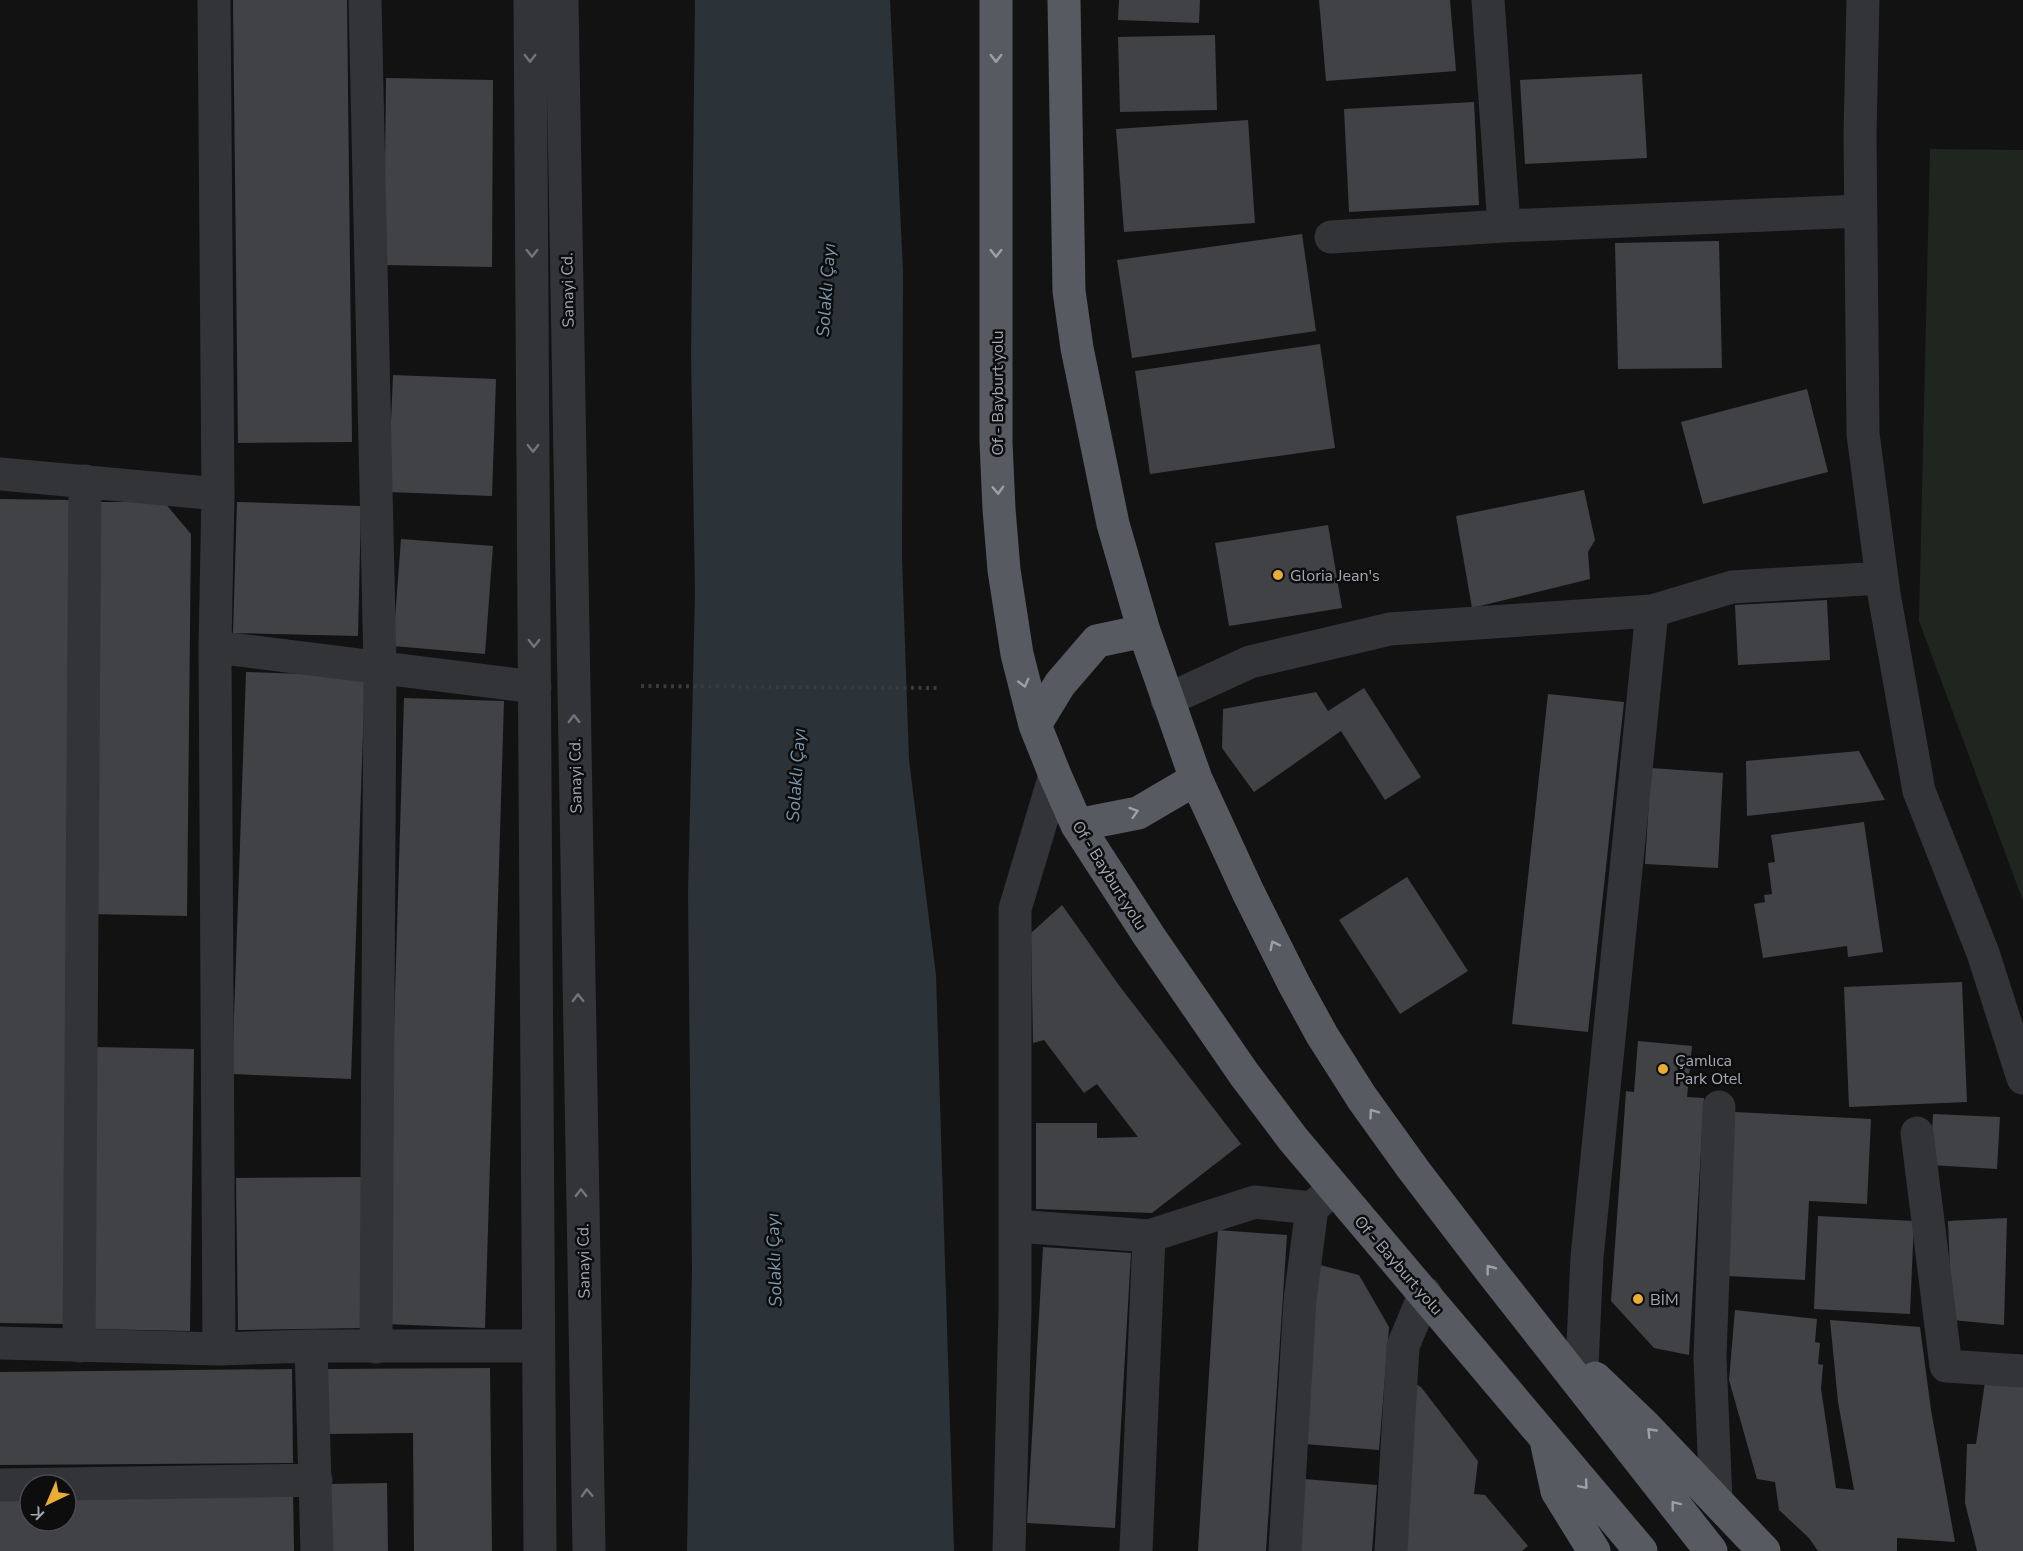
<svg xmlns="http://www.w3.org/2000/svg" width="2023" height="1551" font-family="'Nunito Sans',sans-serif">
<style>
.green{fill:#1e261f}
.water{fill:#2b3238}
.building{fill:#414246}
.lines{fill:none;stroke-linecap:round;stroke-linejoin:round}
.path{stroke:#393b3f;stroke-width:4;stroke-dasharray:3 4.5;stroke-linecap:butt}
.minor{stroke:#333438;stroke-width:33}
.tertiary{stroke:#333438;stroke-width:33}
.trunk{stroke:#575a60;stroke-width:33}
.oneway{stroke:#71747c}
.oneway2{stroke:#9ca0ab}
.poi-dot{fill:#e8ad35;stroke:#0d0d0e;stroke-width:2}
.labels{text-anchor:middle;stroke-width:5;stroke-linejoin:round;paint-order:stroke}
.street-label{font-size:16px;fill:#a4a8b3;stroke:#0d0d0e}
.poi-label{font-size:16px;fill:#a4a8b3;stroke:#0d0d0e;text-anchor:start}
.water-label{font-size:18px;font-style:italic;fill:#7c96ad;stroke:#0d0d0e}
</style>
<rect width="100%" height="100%" fill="#121213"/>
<path class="green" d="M1930 149 2023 150V901L1919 621Z"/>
<path class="water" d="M695 0H890L903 271 902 558 909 760 936 975 954 1551H687L692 1270 688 895 695 593 691 353Z"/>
<path class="building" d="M233 0H347L352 442 238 443Z
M1119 0H1200L1199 23 1118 20Z
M1319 0H1450L1456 71 1326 81Z
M1215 35 1217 110 1120 112 1118 37Z
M1642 74 1647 158 1525 164 1520 80Z
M386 78 493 80 492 267 384 265Z
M1474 102 1479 205 1349 212 1344 109Z
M1248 120 1255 223 1124 232 1116 129Z
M1302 234 1316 331 1132 358 1117 260Z
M1719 241 1722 368 1618 369 1615 243Z
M1320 344 1335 448 1150 474 1135 371Z
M393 375 496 379 492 496 388 492Z
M1807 389 1828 472 1703 504 1681 422Z
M1584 490 1595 540 1588 552 1590 579 1472 608 1456 516Z
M0 499 69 500 64 1324 0 1323Z
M97 502H164L191 534 187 916 90 914Z
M237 502 361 506 358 636 233 633Z
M1328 525 1342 608 1229 626 1215 543Z
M401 539 493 546 485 654 393 646Z
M1827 600 1830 660 1738 665 1735 605Z
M246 672 365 676 351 1079 232 1074Z
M1364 688 1421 777 1385 800 1341 731 1254 792 1222 748 1223 709 1316 692 1328 711Z
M1548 694 1624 702 1588 1032 1512 1024Z
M404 698 504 701 485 1328 385 1324Z
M1859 751 1885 800 1747 816 1746 761Z
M1651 768 1723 773 1718 868 1645 864Z
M1864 822 1883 952 1848 957 1847 946 1763 958 1754 904 1765 902 1764 895 1772 894 1768 863 1775 862 1771 835Z
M1407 877 1468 971 1400 1014 1339 920Z
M1062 905 1118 984 1241 1144 1152 1213 1036 1209V1123H1097V1138L1138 1137 1097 1084 1084 1093 1044 1040 1033 1043 1031 933Z
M1962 982 1967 1102 1849 1107 1844 987Z
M1638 1041 1692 1046 1687 1097 1704 1098 1689 1355 1654 1348 1611 1301 1626 1091 1634 1092Z
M95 1047 194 1049 190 1331 91 1329Z
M1734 1112 1871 1119 1867 1204 1809 1201 1805 1280 1727 1276Z
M1933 1114 2000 1117 1997 1169 1930 1165Z
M362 1177 364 1328 238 1330 236 1178Z
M1818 1216 1914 1221 1910 1314 1814 1309Z
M2007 1218 2004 1325 1952 1320 1948 1221Z
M1218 1230 1287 1235 1266 1551H1198Z
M1043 1247 1131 1253 1115 1528 1027 1523Z
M1316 1264 1359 1275 1389 1327 1379 1450 1304 1444Z
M1735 1310 1817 1319 1815 1342 1820 1343 1818 1364 1823 1365 1821 1389 1836 1488 1854 1490 1838 1402 1830 1320 1920 1327 1931 1410 1955 1542 1897 1538V1551H1818L1809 1538 1779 1510 1775 1482 1757 1479 1729 1380Z
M490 1368 492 1551H414L413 1433 328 1434 327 1369Z
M292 1369 293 1463 0 1465V1372Z
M1412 1382 1421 1387 1478 1461 1474 1494 1485 1495 1528 1546 1522 1551H1404Z
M1985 1382 2023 1386V1551H1977L1965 1503 1967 1444H1976Z
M1304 1479 1377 1485 1372 1551H1299Z
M387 1483 388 1551H326L325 1484Z
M293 1489 294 1551H0V1495L30 1494V1521H66V1493Z"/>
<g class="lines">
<path class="path" d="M641 686 940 688"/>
<path class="minor" d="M214 0 218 494 215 647 219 1349
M365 0 380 666 376 1347
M1488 0 1504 226 1860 211
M1863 0 1860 135 1863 434 1884 594 1919 791 1983 953 2023 1078
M1331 237 1504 226
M0 474 218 494
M215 647 535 687
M1167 700 1250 662 1390 629 1652 611 1732 587 1882 578
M1917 1133 1946 1366 2023 1371
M1015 1226 1149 1236
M0 1343 219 1349 311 1346H538
M79 1346 85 481
M311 1346 317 1551
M1582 1366 1587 1257 1652 611
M0 1485 316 1480
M1716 1500 1710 1358 1719 1107
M1009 1551 1015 1310V909L1055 775
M1136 1551 1149 1236 1255 1202 1312 1208
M1285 1551 1300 1300 1312 1208 1328 1194
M1391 1551 1403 1346 1425 1293"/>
<path class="tertiary" d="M530 0 540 1551
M562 0 589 1551"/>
<path class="trunk" d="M996 0V442L999 509 1004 570 1017 654 1035 725 1055 775 1077 825 1149 936 1244 1074 1293 1139 1641 1551
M1064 0 1069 291 1077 348 1113 524 1144 631 1196 779 1248 892 1294 984 1322 1035 1362 1098 1413 1169 1491 1271 1711 1551
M1035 725 1060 684 1097 641 1144 631
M1077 825 1138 813 1196 779
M1595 1378 1645 1426 1764 1551
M1547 1445 1557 1491 1594 1551"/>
</g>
<defs><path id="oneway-chevron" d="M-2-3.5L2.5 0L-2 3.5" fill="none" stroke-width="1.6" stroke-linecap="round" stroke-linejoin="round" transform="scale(1.5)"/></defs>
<g class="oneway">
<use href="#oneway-chevron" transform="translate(530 58) rotate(90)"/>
<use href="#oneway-chevron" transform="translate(532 253) rotate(90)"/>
<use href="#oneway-chevron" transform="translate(533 448) rotate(90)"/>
<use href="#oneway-chevron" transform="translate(534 643) rotate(90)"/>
<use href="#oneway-chevron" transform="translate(574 719) rotate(-91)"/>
<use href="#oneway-chevron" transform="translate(578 998) rotate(-91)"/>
<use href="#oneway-chevron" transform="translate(581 1193) rotate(-91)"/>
<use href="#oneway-chevron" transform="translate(587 1493) rotate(-92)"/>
</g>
<g class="oneway2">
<use href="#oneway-chevron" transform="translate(996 58) rotate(90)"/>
<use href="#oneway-chevron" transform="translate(996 253) rotate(90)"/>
<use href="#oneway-chevron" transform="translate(998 490) rotate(88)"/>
<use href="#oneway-chevron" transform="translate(1024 683) rotate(75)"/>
<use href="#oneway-chevron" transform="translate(1134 812) rotate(-17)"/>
<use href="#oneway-chevron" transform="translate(1274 945) rotate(-117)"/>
<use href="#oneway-chevron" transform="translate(1373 1113) rotate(-126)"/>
<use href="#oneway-chevron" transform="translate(1490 1269) rotate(-127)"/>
<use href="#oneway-chevron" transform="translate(1651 1432) rotate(-134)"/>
<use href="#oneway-chevron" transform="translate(1584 1485) rotate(50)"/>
<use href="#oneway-chevron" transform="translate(1675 1505) rotate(-128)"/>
</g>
<g class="poi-dot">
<circle cx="1278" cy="575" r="6"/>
<circle cx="1663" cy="1069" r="6"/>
<circle cx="1638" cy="1299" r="6"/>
</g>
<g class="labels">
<g class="street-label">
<text transform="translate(567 290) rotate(-91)" y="6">Sanayi Cd.</text>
<text transform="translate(997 393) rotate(-90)" y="6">Of - Bayburt yolu</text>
<text transform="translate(575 776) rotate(-91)" y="6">Sanayi Cd.</text>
<text transform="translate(1110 875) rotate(58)" y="6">Of - Bayburt yolu</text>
<text transform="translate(583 1261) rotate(-91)" y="6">Sanayi Cd.</text>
<text transform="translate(1399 1265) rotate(49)" y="6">Of - Bayburt yolu</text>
</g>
<g class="poi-label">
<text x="1290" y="581">Gloria Jean's</text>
<text x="1675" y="1066">Çamlıca<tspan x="1675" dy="18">Park Otel</tspan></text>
<text x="1650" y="1305">BİM</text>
</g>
<g class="water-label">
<text transform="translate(826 290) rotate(-86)" y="6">Solaklı Çayı</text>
<text transform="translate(796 775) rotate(-86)" y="6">Solaklı Çayı</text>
<text transform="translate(774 1260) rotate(-92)" y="6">Solaklı Çayı</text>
</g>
</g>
<g transform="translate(48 1503) rotate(224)"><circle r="28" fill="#0d0d0e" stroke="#494b50" stroke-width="1.5"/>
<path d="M0-4.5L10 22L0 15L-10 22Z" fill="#e8ad35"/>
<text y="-9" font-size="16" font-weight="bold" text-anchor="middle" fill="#a4a8b3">K</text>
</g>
</svg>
